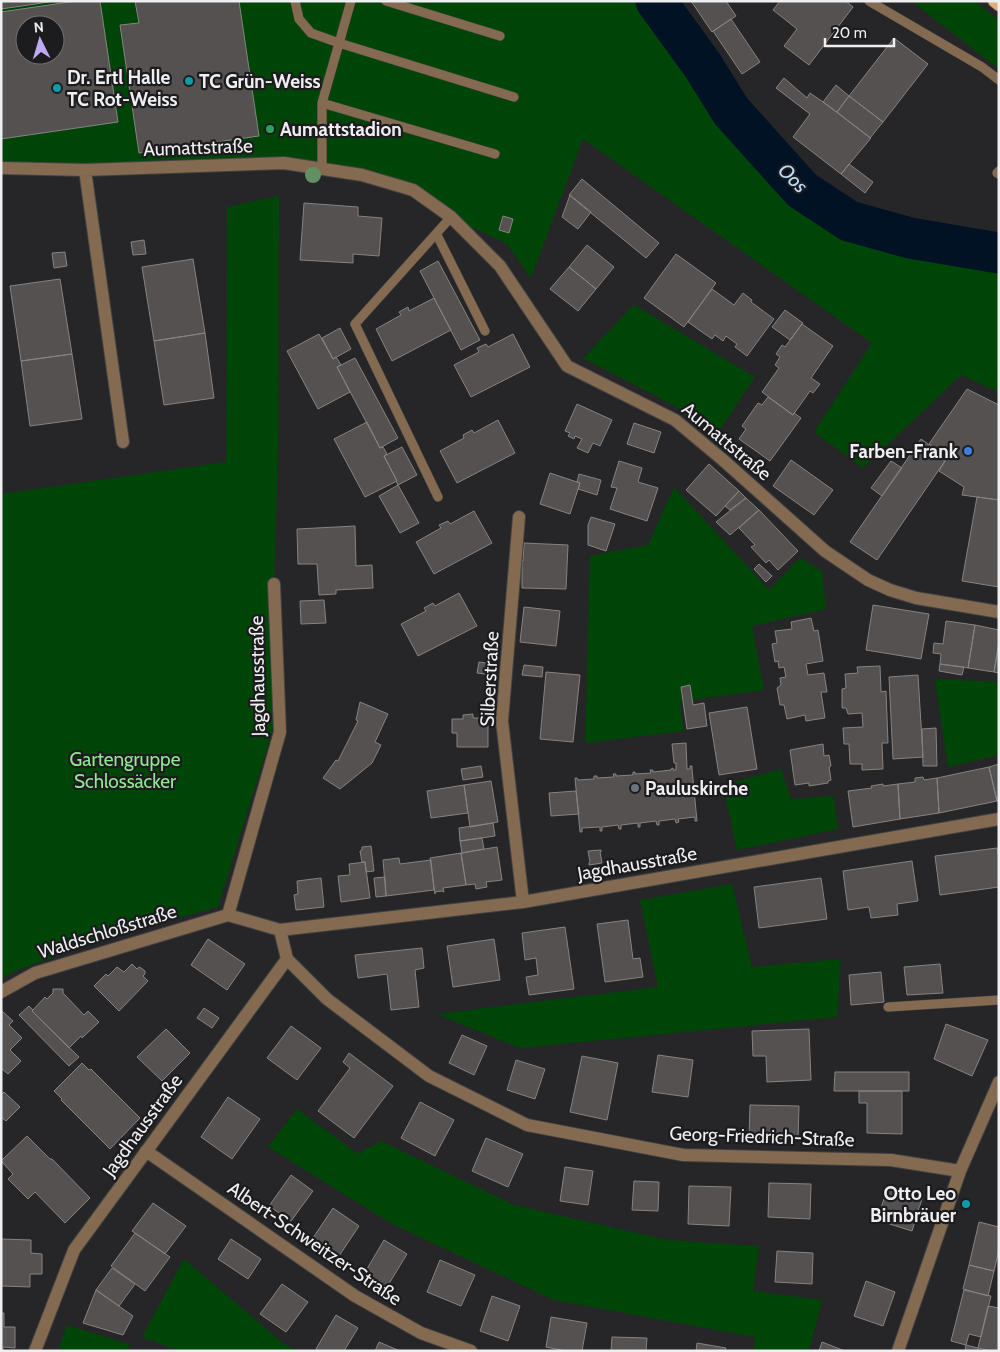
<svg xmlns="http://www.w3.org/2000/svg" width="1000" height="1352" font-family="Cabin,sans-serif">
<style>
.green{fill:#004508;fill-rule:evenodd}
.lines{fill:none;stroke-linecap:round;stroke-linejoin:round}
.river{stroke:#011224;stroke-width:41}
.building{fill:#545150;stroke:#868381;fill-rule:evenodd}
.lane-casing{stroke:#424244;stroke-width:10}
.street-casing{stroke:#424244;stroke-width:14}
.primary-casing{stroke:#424244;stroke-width:14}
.lane{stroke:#836a50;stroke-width:9}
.street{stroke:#836a50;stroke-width:12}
.primary{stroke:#e3ae76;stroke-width:12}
.tree{fill:#619062}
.culture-dot{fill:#0f9aa8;stroke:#1c1c1f;stroke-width:2}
.leisure-dot{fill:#2e9e5b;stroke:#1c1c1f;stroke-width:2}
.shop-dot{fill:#3f7fe0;stroke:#1c1c1f;stroke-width:2}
.worship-dot{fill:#6b7280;stroke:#1c1c1f;stroke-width:2}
.labels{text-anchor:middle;stroke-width:4.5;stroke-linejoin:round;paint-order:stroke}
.poi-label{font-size:19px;font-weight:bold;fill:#efeff1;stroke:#1c1c1f;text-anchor:start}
.street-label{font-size:19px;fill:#efeff1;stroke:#1c1c1f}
.park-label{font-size:19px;fill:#92e792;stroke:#1c1c1f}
.water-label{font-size:20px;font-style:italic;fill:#bcddfd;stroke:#1c1c1f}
</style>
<rect width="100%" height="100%" fill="#262628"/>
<path class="green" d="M1 1H644L702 86 769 171 854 235 957 266 999 272V392L961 375 863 468 814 432 872 343 583 139 531 278 507 244 451 217 413 190 322 168H1ZM25 25H55V55H25Z
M911 1H974L999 20V69Z
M279 196 278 454 274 584V726L218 907 102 939 13 972 1 979V494L226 462 227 207Z
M634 305 755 377 720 430 583 358Z
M674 487 769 590 800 558 822 571 826 609 752 626 764 690 698 699 680 703 684 731 585 743 590 556 648 545Z
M935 679 999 682V755L948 767Z
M781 769 791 799 833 796 838 829 737 850 723 785Z
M732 884 752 967 841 959 837 1017 520 1048 437 1014 658 987 640 900Z
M297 1109 358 1154 381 1141 514 1205 667 1240 759 1246 753 1291 822 1300 809 1351H754L755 1337 554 1300 392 1224 268 1147Z
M184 1259 284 1344 298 1351H180L142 1337Z
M67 1325 131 1345 124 1351H58Z"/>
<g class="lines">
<path class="river" d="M656 1 703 66 731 111 802 190 849 221 910 238 999 253"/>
</g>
<path class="building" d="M1 1H56L1 9Z
M76 1H100L118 122 1 139V12ZM25 25H55V55H25Z
M135 1H239L259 136 139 153 120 25 139 23Z
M691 1H726L736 16 712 32Z
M780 1H846L853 7 809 65 784 46 797 29 773 10Z
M731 19 760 62 742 74 713 31Z
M894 38 928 64 883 122 849 96Z
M784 78 807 98 810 93 823 102 871 138 841 174 793 137 810 114 776 88Z
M836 85 849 96 837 112 823 102Z
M849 96 883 122 870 138 837 112Z
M849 164 873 182 865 193 841 174Z
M582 179 659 243 646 258 569 195Z
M570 195 591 212 578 229 562 217Z
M304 203 358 207V216L382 218 379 256 353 254V263L300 260Z
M503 216 513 219 509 233 499 230Z
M144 240 146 254 133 255 131 242Z
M587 245 614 267 596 289 569 267Z
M65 252 67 266 54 268 52 253Z
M676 254 716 283 684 327 644 298Z
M193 259 205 333 154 341 142 267Z
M438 261 480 340 461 350 420 271Z
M569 267 596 289 578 311 550 289Z
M60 279 72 354 21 361 10 286Z
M712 289 734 305 743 293 752 300 751 302 774 319 747 356 735 347 737 344 726 336 723 341 715 335 712 339 688 322Z
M434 298 451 330 392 361 376 329 401 315 399 312 408 307 409 311Z
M785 310 803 323 790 340 772 327Z
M802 324 833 346 811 378 820 384 813 393 810 391 793 415 762 392 779 368 775 365 780 357 776 354 782 345 785 347Z
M340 328 351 349 333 359 322 338Z
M205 333 214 398 164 405 154 341Z
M319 334 333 359 336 357 341 365 337 367 350 392 318 409 287 351Z
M513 334 530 367 471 397 454 365 479 352 477 348 486 344 488 347Z
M72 354 82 419 30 426 21 361Z
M355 358 398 438 380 448 337 367Z
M967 389 999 405V500L962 495 964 487 939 471 947 458 929 444Z
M768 397 793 415 794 413 801 418 770 461 739 439 746 429 742 426 758 403 762 405Z
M577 404 612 420 600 446 593 443 588 453 577 448 582 439 575 436 574 439 568 436 570 433 565 431Z
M498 420 515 453 457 483 440 451 464 438 463 435 472 430 474 433Z
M367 422 380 448 383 447 387 454 384 456 397 481 365 497 334 439Z
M634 423 661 432 654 453 627 444Z
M921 439 947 458 877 560 850 542Z
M402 447 417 475 398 485 396 481H397L384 456Z
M791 460 833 490 814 515 773 486Z
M619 461 642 468 638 482 658 488 647 521 610 509 617 488 611 487Z
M891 461 902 468 882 496 871 488Z
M709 464 739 491 716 516 686 490Z
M550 473 580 483 570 514 540 504Z
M579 474 601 480 597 495 578 489 580 483 577 482Z
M398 485 419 523 400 533 379 496Z
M739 491 746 498 730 510 725 506Z
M977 497 999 500V587L962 581Z
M746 498 759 510 730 535 716 522Z
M759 510 798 551 778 570 769 560 766 563 751 547 755 545 739 528Z
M474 511 492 543 434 574 416 542 441 528 439 525 448 521 450 524Z
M591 517 615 524 606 551 588 545V525Z
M355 526 356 566 372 565 373 588 336 590V594L319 595 317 564H298L297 529Z
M524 543 568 545 566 589 522 588V560L523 561Z
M759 564 772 576 766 582 754 569Z
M459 593 477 626 418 656 401 624 426 611 424 608 433 603 435 606Z
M324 600 326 623 301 624 300 601Z
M873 605 929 614 921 659 866 650Z
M524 607 560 611 556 646 520 642Z
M811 618 814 631 818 630 823 661 806 664 808 675 824 673 827 692H821L825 718 806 721 805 715 787 719 784 705H780L777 688 781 685 780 678 786 677 784 667 779 668 778 661 775 662 772 644 777 643 775 631 792 629 791 622Z
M946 621 975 625 968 668 940 664 941 654 933 653 934 643 943 644Z
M975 625 999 630V642L994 672 968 668Z
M999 642V673L994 672Z
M479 662 494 664 492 675 477 673Z
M940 664 964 667 962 675 939 671Z
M524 665 543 667 542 677 522 675Z
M880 666 881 692 886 691 888 743H882L883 769 862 770V764H850L849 744H844L843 728 863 727 862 713 848 714 846 708H842V689L846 688 845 674 858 673 857 667Z
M546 672 580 675 573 742 540 739Z
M918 675 923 757 893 759 889 677Z
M690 685 693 705 704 703 707 726 687 729 681 687Z
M360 702 388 714 375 742 381 745 372 763 340 789 323 778 336 760 338 761 358 721 356 720Z
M747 707 757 769 719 775 709 713Z
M473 714V718H488V747H457V733H452V719H463V715Z
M936 728 937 766H923L922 729Z
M686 743 687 769H690V766H692V769L697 821H695V817L678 819 679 822 676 823 675 819 659 821V825H657L656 821 640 823V827H638V823L621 825V829H619L618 825 602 827V831H600V827L582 828V832H580L575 778H577L578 780 594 779V776H597V778L614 777 613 774H616V776L633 775V772H635V774L651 773 650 770H653V772L671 770V769L673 768V770H676V763H674L672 744Z
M823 744 824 756 829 755 831 766 829 767 831 780 828 781V783L809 786V783L795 785 790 750Z
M999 764V801H997L989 767Z
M481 766 483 777 463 780 461 769Z
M989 767 997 801 939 813 937 778Z
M923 777 924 780 937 778 939 813 900 819 898 784 915 782V778Z
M491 781 498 822 470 827 464 785Z
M883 784V786L898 784 900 819 853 827 848 791 872 788 871 786Z
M464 785 468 813 431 818 427 791Z
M576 791 579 814 551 816 549 793Z
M493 823 495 836 460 841 459 828Z
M482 838 484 849 462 853 460 841Z
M371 846 374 871 366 872 365 862H362L360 851 362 850V847Z
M497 847 502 880 486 882 487 887 476 889 475 884 466 885 461 853Z
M997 848 999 858V887L940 895 935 856Z
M601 850V852H600L602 863 589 865V863L590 862 588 851Z
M461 853 466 885 443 888 444 892 442 891 435 892V894L430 858Z
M399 858 400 864 431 860 434 890 386 896 383 860Z
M912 861 918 901 897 904 898 915 871 918 869 907 848 910 843 871Z
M365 862 370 898 341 902 338 876 350 875 349 864Z
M385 877 386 896 376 897 374 878Z
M321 878 324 907 296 910 294 895 298 894 297 881Z
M821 878 827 919 759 928 754 887Z
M628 920 633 959 640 958 643 977 605 982 597 924Z
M565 927 574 989 529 995 526 977 538 975 536 958 525 960 522 933Z
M208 939 245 964 227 990 191 965Z
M494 939 500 980 453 987 447 946Z
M422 948 424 968 415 970 419 1007 391 1010 387 974 358 978 355 955Z
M132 964 137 969 139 967 141 968 145 971V974L143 976 148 981 119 1011 94 986 106 974 108 976 117 967 124 972Z
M940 964 943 993 907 995 904 967Z
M881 972 884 1002 851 1005 849 975Z
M53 989H63V993L84 1015 88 1011 99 1022 82 1038 81 1036 69 1048 32 1011 45 997 47 999 53 993Z
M29 1006 33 1010 32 1011 79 1057 69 1066 19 1015Z
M204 1008 219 1018 212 1028 197 1018Z
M2 1011 13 1021 9 1025 22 1038 10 1050 21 1061 8 1074 1 1068Z
M946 1024 988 1040 972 1076 934 1059Z
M291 1026 321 1048 297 1080 267 1058Z
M166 1029 190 1053 162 1081 137 1057Z
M809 1029 811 1080 767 1082 766 1056H753L752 1031Z
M462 1035 487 1046 474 1075 449 1063Z
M349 1053 393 1086 354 1138 318 1111 350 1068 343 1062Z
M658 1055 693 1060 688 1097 652 1092Z
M582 1056 618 1063 607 1120 570 1112Z
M516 1060 545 1069 535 1099 507 1090Z
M82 1063 89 1070 91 1069 140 1118 110 1149 61 1100 62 1099 54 1091Z
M835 1072H909V1091H834Z
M859 1091H902V1134L867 1133V1103H859Z
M4 1092 20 1107 6 1121 1 1117V1095Z
M228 1097 260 1119 232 1159 201 1137Z
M420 1102 454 1120 435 1156 401 1138Z
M750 1105 799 1106 798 1139 749 1138Z
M27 1136 50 1159H52L90 1198 65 1223 35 1192 28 1199 8 1179 13 1174 1 1161Z
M486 1138 523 1154 508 1187 472 1171Z
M565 1167 593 1171 588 1205 560 1201Z
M291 1175 313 1191 291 1221 269 1206Z
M634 1181 659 1182 658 1211 632 1210Z
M769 1183 811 1184 810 1219 768 1217Z
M689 1186 731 1187 729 1226 688 1224Z
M888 1187 922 1199 912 1231 877 1220Z
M153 1203 186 1226 165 1254 132 1231Z
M333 1208 359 1226 339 1256 313 1238Z
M979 1222 999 1227V1250L994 1271 969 1265Z
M135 1233 170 1257 145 1291 111 1266Z
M1 1239 31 1240V1253L42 1254V1274H30V1287L1 1286Z
M231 1239 261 1259 248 1279 218 1259Z
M384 1240 407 1254 387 1287 364 1274Z
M777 1251 813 1253 812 1284 775 1282Z
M440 1260 475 1275 461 1306 427 1292Z
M969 1265 994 1271 988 1296 963 1289Z
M112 1268 135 1284 119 1306 96 1290Z
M866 1281 895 1292 883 1326 854 1316Z
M282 1284 308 1302 286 1332 260 1314Z
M96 1290 133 1316 123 1335 83 1323Z
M964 1290 991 1296 981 1337 969 1334 966 1345 951 1341Z
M492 1296 520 1306 508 1341 480 1331Z
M988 1306 999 1308V1351H991L978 1348Z
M1 1313H4V1327H15V1348L3 1347V1351H1Z
M336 1315 358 1328 344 1351H319L316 1349Z
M551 1317 587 1323 582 1351H566L546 1347Z
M612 1337 647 1338 646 1351H611Z
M379 1342 400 1351H375Z
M822 1342 845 1351H819Z
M697 1343 726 1348 725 1351H696Z
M966 1345 978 1348V1351H965Z"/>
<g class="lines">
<defs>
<path id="lane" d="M295 1 299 19 311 33 339 43 514 97
M386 1 500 36
M869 1 982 67 999 80
M322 103 495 154
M322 168V103L351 1
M999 171 997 173 999 174
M437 235 485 331
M438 497 355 324 451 217
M888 1007 999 1000"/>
<path id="street" d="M1 168 85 170 284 163 362 175 413 190 451 217 500 266 567 366 675 420 723 460 825 551 868 580 890 590 916 598 999 612
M85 170 123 442
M519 517 502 721 523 902
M274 584 280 732 228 915 280 930
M287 959 327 999 429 1076 527 1125 683 1155 891 1160 960 1171
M1 992 35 973 228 915
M146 1151 355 1296 421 1333 471 1351
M35 1351 74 1250 287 959 280 930 523 902 999 819
M898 1351 960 1171 999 1082"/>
<path id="primary" d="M994 1 999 5"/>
</defs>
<use href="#lane" class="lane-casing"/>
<use href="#street" class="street-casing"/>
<use href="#primary" class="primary-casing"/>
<use href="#lane" class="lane"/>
<use href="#street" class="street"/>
<use href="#primary" class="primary"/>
</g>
<circle class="tree" cx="313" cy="175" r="8"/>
<g class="culture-dot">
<circle cx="189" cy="81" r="5"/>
<circle cx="57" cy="88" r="5"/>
<circle cx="966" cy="1204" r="5"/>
</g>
<circle class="leisure-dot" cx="270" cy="129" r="5"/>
<circle class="shop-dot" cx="968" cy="451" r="5"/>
<circle class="worship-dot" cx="635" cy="788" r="5"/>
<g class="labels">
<g class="poi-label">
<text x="67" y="84">Dr. Ertl Halle<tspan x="67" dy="22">TC Rot-Weiss</tspan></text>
<text x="199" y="88">TC Grün-Weiss</text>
<text x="280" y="136">Aumattstadion</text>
<text x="958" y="458" text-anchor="end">Farben-Frank</text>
<text x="645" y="795">Pauluskirche</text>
<text x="956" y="1200" text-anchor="end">Otto Leo<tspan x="956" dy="22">Birnbräuer</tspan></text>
</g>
<g class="street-label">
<text transform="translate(198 147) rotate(-2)" y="7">Aumattstraße</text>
<text transform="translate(727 441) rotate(40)" y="7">Aumattstraße</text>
<text transform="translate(257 676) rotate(-91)" y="7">Jagdhausstraße</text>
<text transform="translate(489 679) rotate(-87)" y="7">Silberstraße</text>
<text transform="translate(637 863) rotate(-10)" y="7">Jagdhausstraße</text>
<text transform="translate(107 931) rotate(-17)" y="7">Waldschloßstraße</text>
<text transform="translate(142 1125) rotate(-54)" y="7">Jagdhausstraße</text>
<text transform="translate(762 1136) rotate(2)" y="7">Georg-Friedrich-Straße</text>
<text transform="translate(315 1243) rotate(34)" y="7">Albert-Schweitzer-Straße</text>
</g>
<g class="park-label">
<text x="125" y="766">Gartengruppe<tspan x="125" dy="22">Schlossäcker</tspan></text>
</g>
<g class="water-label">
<text transform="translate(793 178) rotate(45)" y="7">Oos</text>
</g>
</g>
<rect width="1000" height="1352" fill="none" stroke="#efeff1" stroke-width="5"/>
<g transform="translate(40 40) rotate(355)"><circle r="24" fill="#1c1c1f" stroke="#707073"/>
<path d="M0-4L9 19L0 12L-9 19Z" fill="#bea9f5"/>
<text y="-8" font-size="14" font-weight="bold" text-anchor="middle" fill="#efeff1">N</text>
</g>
<path d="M825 38v8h69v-8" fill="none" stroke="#efeff1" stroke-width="2.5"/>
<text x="832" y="38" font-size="15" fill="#efeff1" stroke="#1c1c1f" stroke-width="4" paint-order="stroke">20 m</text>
</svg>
